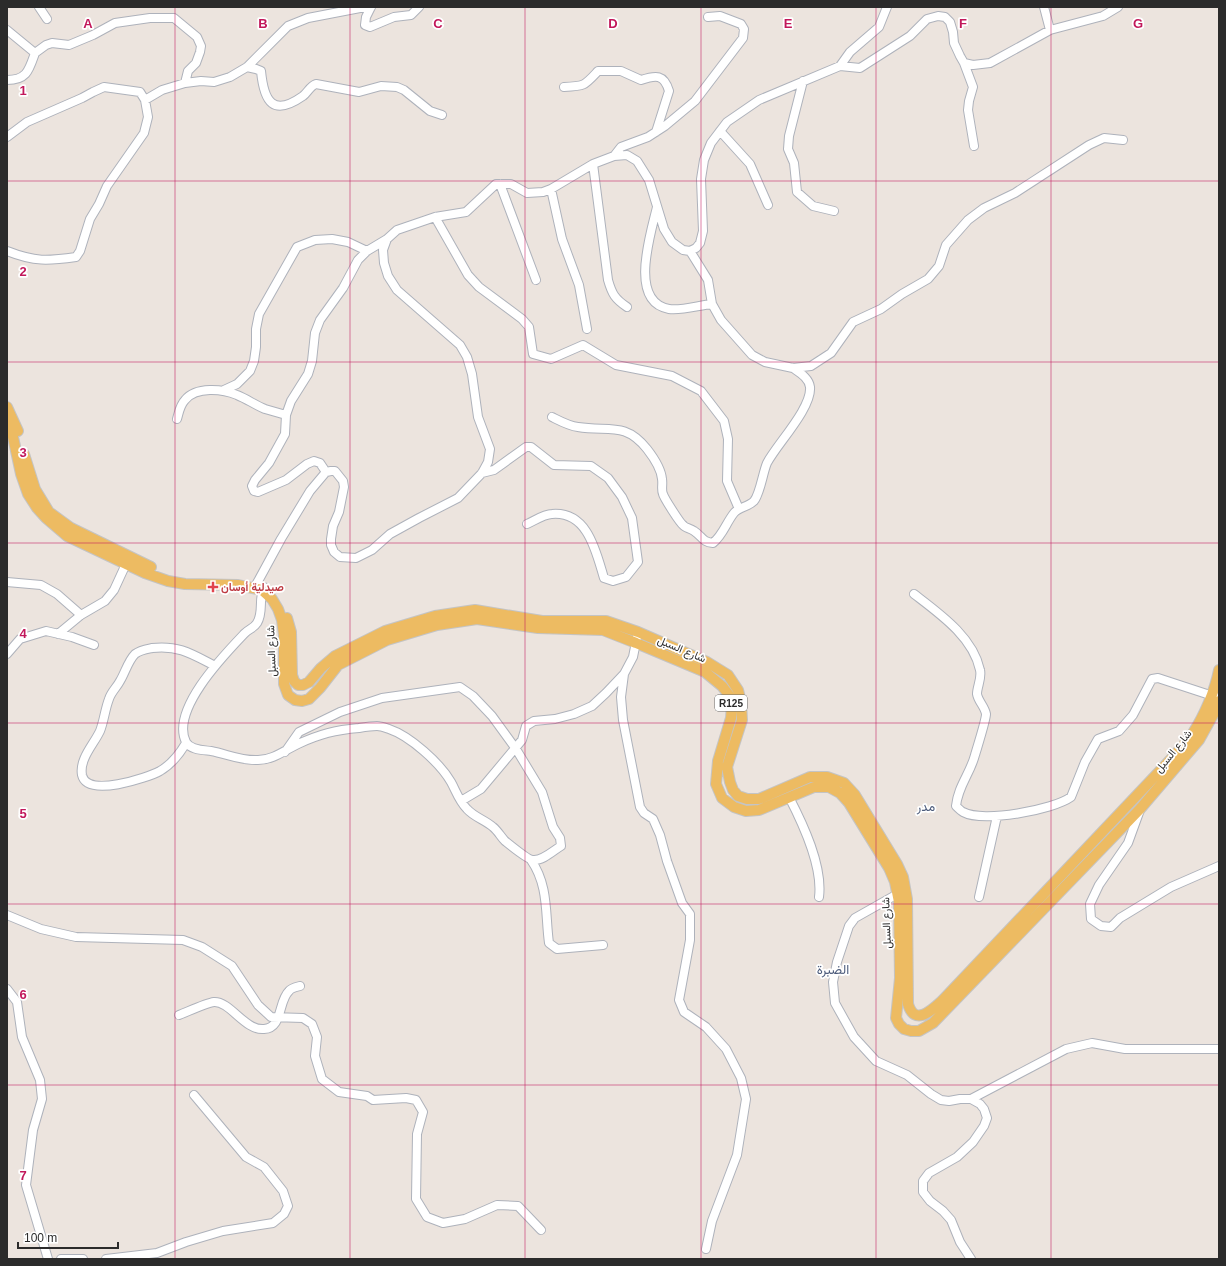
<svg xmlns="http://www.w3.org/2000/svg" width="1226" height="1266" font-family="Helvetica,Vazirmatn,sans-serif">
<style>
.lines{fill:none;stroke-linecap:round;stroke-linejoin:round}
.minor-casing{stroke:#aeb2bb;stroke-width:10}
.major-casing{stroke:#c4c4c4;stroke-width:12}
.minor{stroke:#fff;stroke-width:8}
.major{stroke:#edbb62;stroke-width:10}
.grid{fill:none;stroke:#c2185b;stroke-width:1;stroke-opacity:0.55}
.health-dot{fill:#e0444e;stroke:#fff;stroke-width:1.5}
.labels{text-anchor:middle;stroke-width:3.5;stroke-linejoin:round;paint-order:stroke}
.shield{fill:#fff;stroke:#6b6b6b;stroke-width:1}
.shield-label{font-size:10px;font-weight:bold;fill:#2b2b2b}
.health-label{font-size:11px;font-weight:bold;fill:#be3a42;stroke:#fff;text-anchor:start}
.street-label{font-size:11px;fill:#2b2b2b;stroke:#fff}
.quarter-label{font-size:13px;fill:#4c5b7b;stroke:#fff}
.grid-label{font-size:13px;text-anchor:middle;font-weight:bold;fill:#c2185b;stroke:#fff;stroke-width:3.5;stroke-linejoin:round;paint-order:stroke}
</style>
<rect width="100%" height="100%" fill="#ece4de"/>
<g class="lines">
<defs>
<path id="minor" d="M39 7 47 19
M371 7 366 17 365 25 370 27 394 17 411 15 419 7
M1044 7 1050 30
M7 30 35 53C29 70 27 80 7 80
M35 53 46 45 52 43 69 45 93 35 115 23 150 18H174L197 37 201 46 200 52 196 63 188 71 185 83
M964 63 973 87 969 101 968 110 974 146
M840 66 850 52 879 27 887 7
M247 67 256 69 261 71C264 102 273 117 303 96 308 92 310 86 316 84L359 92 381 86 397 87 404 90 430 111 442 115
M803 81 789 136 788 149 794 163 797 192 813 206 834 211
M564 87C585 86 584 86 598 71H621L641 80C656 75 664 74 669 91L656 132
M145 100 162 90 185 83 201 81 214 82 230 77 247 67 288 26 308 18 360 8 371 7
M720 131 750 164 768 205
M7 137 27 122 82 98 93 92 104 87 140 92 145 100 148 117 144 133 107 186 99 204 90 219 80 251 76 257C48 261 35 262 7 251
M614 156 621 147 648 137 665 126 695 101 743 38 744 29 741 24 720 16 708 17
M593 164 608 280C612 294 615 299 627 307
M500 184 536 280
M551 189 562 239 579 285 587 329
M657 207C651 233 628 302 669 309 681 311 700 305 712 304
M435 217 468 275 479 287 522 319 529 327 533 354 551 359 583 345 616 365 672 376 701 391 724 421 728 439 727 481 739 509
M690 251 708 280 712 304 721 320 752 355 765 362 793 368 811 366 831 353 853 322 881 309 902 294 928 279 939 266 946 245 968 220 984 208 1015 193 1089 145 1104 138 1123 140
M224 390 237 384 250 371 254 361 256 347V329L259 314 297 247 315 240 332 239 348 242 367 251
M552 417C560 421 569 426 578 427 608 432 625 421 647 449 654 458 661 468 662 479 663 484 661 490 663 494 664 498 680 523 683 525 685 528 690 528 694 531 702 536 702 542 713 543 723 535 726 523 734 513 739 507 748 507 754 501 760 494 763 472 767 463 777 444 812 408 810 387 809 378 800 373 793 368
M177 419C179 412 180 405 185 400 196 386 223 389 237 395 247 399 255 405 265 409 272 411 279 413 286 415
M326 472 320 463 314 461 307 464 286 480 258 492 254 491 252 486 255 480 269 463 285 434 286 415 291 401 308 374 312 361 315 333 320 320 343 288 358 260 367 251 387 239 397 230 435 217 466 212 496 184H511L527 193 543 192 551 189 593 164 614 156 627 155 637 161 649 180 664 229 672 242 683 250 690 251 696 248 700 243 703 231 701 179 704 160 711 143 727 122 759 100 840 66 860 68 910 36 927 19 938 16 945 17 950 22 953 32 954 43 960 56 964 63 973 65 990 63 1050 30 1103 16 1118 7
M482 473 494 470 526 447H531L554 465 591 466 608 478 622 497 632 518 638 562 626 577 613 581 604 578C596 552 588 511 552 514 544 514 534 521 527 524
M7 582 41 585 57 594 81 615
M257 583 281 539 310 491 326 472 331 471H335L343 481 344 487 339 512 333 526 331 539V545L334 552 340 557 356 558 372 550 390 534 419 518 458 498 482 473 488 462 490 449 478 417 472 374 467 357 460 345 397 290 388 276 384 263 383 250 387 239
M264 587C258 599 264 612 257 623 254 628 249 629 245 633 225 654 170 710 186 742 190 750 203 750 211 751 227 754 241 761 258 760 273 760 285 750 298 744 320 734 335 730 359 728 365 727 371 726 377 726 381 726 386 728 389 729 410 736 440 763 451 782 456 791 459 801 467 809 474 817 485 820 493 827 498 831 501 837 505 841 510 845 528 860 533 860 543 861 554 850 561 846L560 838 553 827 542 792 516 749 492 716 473 696 460 687 382 698 340 712 299 732 285 752
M914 594C940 614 973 637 980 670 982 678 977 687 977 694 978 701 985 707 986 714 986 720 977 748 975 755 970 774 958 786 956 806 958 808 961 811 963 812 983 823 1053 810 1071 797L1085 762 1098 739 1119 731 1133 715 1152 679 1158 678 1216 697
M58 634 81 615 105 601 114 590 126 564
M7 654 20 639 46 631 72 637 94 645
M624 674 621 697 623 720 640 807 644 813 653 819 660 835 667 861 682 903 690 914V940L679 1000 684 1012 706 1027 726 1049 741 1078 746 1099 737 1155 712 1221 706 1249
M186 743C179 755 172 764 160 771 147 778 87 798 82 775 79 759 94 744 100 731 104 721 105 709 109 699 111 692 117 687 120 681 125 673 128 661 135 654 140 650 147 649 152 648 179 645 192 654 215 666
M789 797C803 824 823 866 819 897
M461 801 481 789 522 740 526 726 534 721 555 719 574 714 592 706 606 693 624 674 633 657 638 632
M1140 810 1128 843 1099 885 1090 904 1091 919 1101 926 1111 927 1120 918 1171 887 1219 866
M531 860C549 886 545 914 549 943L557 949 603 945
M901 892 855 918 849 926 837 962 833 982 835 1003 854 1037 876 1061 907 1075 931 1094 941 1100 949 1101 960 1099H971L980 1104 984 1109 987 1118 984 1126 973 1142 957 1157 929 1173 923 1181V1192L930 1201 943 1211 951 1220 960 1242 971 1259
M979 897 997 816
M7 915 41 929 76 937 183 940 202 947 232 966 258 1005 271 1017 303 1018 312 1024 317 1037 315 1056 322 1079 339 1092 367 1096 373 1100 406 1098 416 1100 423 1112 417 1134 416 1199 427 1217 443 1223 465 1219 497 1205 518 1206 541 1230
M7 989 17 1002 22 1037 40 1080 42 1099 33 1130 26 1185 48 1259
M179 1015C187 1012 206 1003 214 1002 230 1001 245 1031 264 1029 283 1028 278 1001 289 991 291 988 296 987 300 986
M971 1099 1066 1049 1092 1043 1125 1049H1219
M61 1259H83
M106 1259 157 1253 186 1242 223 1231 273 1223 284 1214 288 1206 283 1191 264 1167 246 1157 194 1095"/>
<path id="major" d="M7 407 18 431
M7 422 13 437 21 474 28 494 37 508 46 518 67 536 145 573 168 581 185 584 238 585 262 590 272 599 278 609 282 620 284 635V684L288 695 295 700 302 701 309 699 320 688 338 665 387 640 437 625 477 619 538 628 603 630 636 643 705 672 722 686 729 695 732 705 731 718 718 761 716 784 722 798 734 807 746 811 759 810 814 787H829L840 793 849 803 889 868 895 882 899 902 900 978 896 1018 899 1024 904 1029 911 1031H919L933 1023 1140 809 1199 740 1214 713 1219 701
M24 454 35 489 49 512 71 528 151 567
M287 618 291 632 292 675 294 681 298 685H303L309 682 321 668 335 656 385 631 435 616 475 610 542 621H606L638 632 707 662 728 675 738 690 741 702 742 720 727 767 730 782 733 790 738 796 747 799H759L810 777H827L844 783 855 795 897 864 903 877 907 899 908 1004C915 1027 932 1010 943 1000L1175 755C1181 748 1187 741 1193 733 1204 716 1215 691 1219 670"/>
</defs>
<use href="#minor" class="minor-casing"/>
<use href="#major" class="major-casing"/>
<use href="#minor" class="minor"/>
<use href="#major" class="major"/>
</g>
<path class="grid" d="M175 7V1259M350 7V1259M525 7V1259M701 7V1259M876 7V1259M1051 7V1259M7 181H1219M7 362H1219M7 543H1219M7 723H1219M7 904H1219M7 1085H1219"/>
<path class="health-dot" d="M211 581h4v4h4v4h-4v4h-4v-4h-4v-4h4z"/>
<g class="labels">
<rect class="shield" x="715" y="695" width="32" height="16" rx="3"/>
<g class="shield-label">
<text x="731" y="707">R125</text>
</g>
<g class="health-label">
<text x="221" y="591">صيدلية أوسان</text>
</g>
<g class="street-label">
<text transform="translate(682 649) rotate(23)" y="4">شارع السبل</text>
<text transform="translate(271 651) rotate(-92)" y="4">شارع السبل</text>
<text transform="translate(1173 751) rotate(-51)" y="4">شارع السبل</text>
<text transform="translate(886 923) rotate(-92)" y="4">شارع السبل</text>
</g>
<g class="quarter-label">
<text x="926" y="811">مدر</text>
<text x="833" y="974">الضبرة</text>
</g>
</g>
<g class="grid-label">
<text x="88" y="28">A</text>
<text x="263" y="28">B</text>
<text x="438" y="28">C</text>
<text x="613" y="28">D</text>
<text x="788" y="28">E</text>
<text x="963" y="28">F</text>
<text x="1138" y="28">G</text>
<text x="23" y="95">1</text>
<text x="23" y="276">2</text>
<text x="23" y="457">3</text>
<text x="23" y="638">4</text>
<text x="23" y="818">5</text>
<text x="23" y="999">6</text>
<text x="23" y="1180">7</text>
</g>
<rect width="1226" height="1266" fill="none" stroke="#2b2b2b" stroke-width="16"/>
<path d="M18 1242v6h100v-6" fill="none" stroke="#2b2b2b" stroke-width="2"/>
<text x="24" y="1242" font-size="12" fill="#2b2b2b" stroke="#ffffff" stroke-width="3" paint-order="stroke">100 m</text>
</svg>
